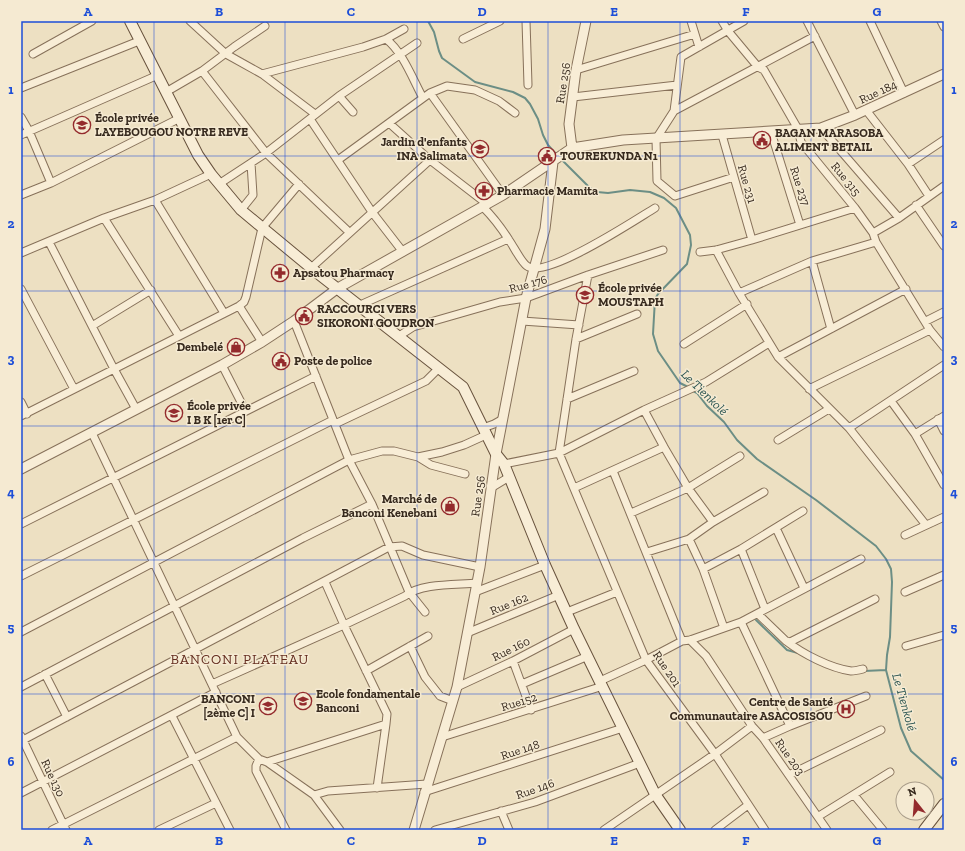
<svg xmlns="http://www.w3.org/2000/svg" width="965" height="851" font-family="'Zilla Slab',serif">
<style>
.lines{fill:none;stroke-linecap:round;stroke-linejoin:round}
.stream{stroke:#6c8e85;stroke-width:2}
.minor-casing{stroke:#87715a;stroke-width:9}
.tertiary-casing{stroke:#87715a;stroke-width:11}
.secondary-casing{stroke:#68523d;stroke-width:12}
.minor{stroke:#f8edd6;stroke-width:7}
.tertiary{stroke:#f8edd6;stroke-width:9}
.secondary{stroke:#f8edd6;stroke-width:10}
.grid{fill:none;stroke:#1d4ed8;stroke-width:1;stroke-opacity:0.55}
.labels{text-anchor:middle;stroke-width:3;stroke-linejoin:round;paint-order:stroke}
.street-label{font-size:12px;fill:#372a1e;stroke:#f5ead2}
.poi-label{font-size:12px;font-weight:bold;fill:#372a1e;stroke:#f5ead2;text-anchor:start}
.water-label{font-size:13px;font-style:italic;fill:#2d5653;stroke:#f5ead2}
.quarter-label{font-size:14px;letter-spacing:1px;fill:#632c1e;stroke:#f5ead2}
.neatline{fill:none;stroke:#1d4ed8;stroke-width:1.5}
.grid-label{font-size:13px;text-anchor:middle;font-weight:bold;fill:#1d4ed8}
</style>
<rect width="100%" height="100%" fill="#ede0c2"/>
<g class="lines">
<path class="stream" d="M428 21 434 32 439 51 442 58 475 82 513 92 525 98 530 104 538 119 543 135 548 145 556 154
M561 159 589 187 597 192 608 193 630 190 650 192 664 198 676 208 690 235 691 245 687 264 658 294 655 299 653 334 658 351 680 383 690 388
M693 391 697 393 707 406 724 422 737 440 757 459 816 500 876 546 886 559 891 569 892 582 890 637 887 655 886 670 901 728 911 751 944 780
M756 620 787 650 798 653
M864 671 886 670"/>
<defs>
<path id="minor" d="M190 21 226 54 262 74 315 114
M526 21 528 85
M691 21 699 47
M722 21 728 31 758 67 764 70 798 129 801 142 855 208 873 233 876 242 930 330 944 347
M807 21 855 115
M870 21 904 93
M941 21 944 27
M386 39C403 52 413 80 423 98
M463 39 500 21
M33 54 92 21
M576 70 695 34
M202 71 266 153 349 232
M262 74 363 47 386 39 404 29
M21 88 139 41
M166 92 202 71 234 47 265 26
M430 93 503 195
M339 96 353 112
M573 97 677 85
M866 110 908 164 929 196
M674 111 681 57 744 21
M21 117 29 131 51 183
M310 119 372 212 403 252
M389 123 430 160 487 204
M821 128 899 218
M771 132 800 225
M21 135 158 75
M722 135 752 240
M338 160 430 93 447 86 475 90 499 101 515 113
M908 164 944 140
M734 177 675 196 657 181 656 139 674 111 815 36
M219 184 266 153 339 96 417 43
M21 195 51 183 180 118
M155 200 224 313
M916 205 944 246
M483 207C493 217 502 229 509 240 514 247 521 262 527 266 545 280 635 220 655 208
M241 210 253 195 251 163
M104 218 179 336
M873 233 899 218 944 186
M49 242 114 369 136 409
M716 250 739 293 778 357 849 428 926 525
M700 252 716 250 752 240 855 208
M21 253 104 218 155 200 211 174
M812 261 831 329
M311 268 430 160
M588 275 576 339 559 453 646 660 715 754 765 830
M21 289 74 389
M739 293 812 261 876 242
M360 305 508 239
M239 306 262 342
M294 321 349 460 372 504 409 592 425 612
M522 321 579 325
M926 321 944 312
M92 326 151 290
M399 336 413 327 500 302 526 298 588 275 663 250
M576 339 637 314
M684 344 747 304
M778 357 906 289
M222 365 245 410
M809 389 930 330
M567 399 634 371
M891 401 915 434 944 485
M21 402 27 414
M644 410 664 447 688 488 713 522
M21 416 239 306 244 302 246 297 262 228 299 184
M938 419 944 431
M335 424 426 381 439 368
M483 428 494 424 503 419
M849 428 944 365
M92 433 237 737 259 759 267 762 314 795 340 830
M915 434 944 416
M778 440 829 409
M418 457 431 465 465 474
M504 464 559 453 644 410 706 382 769 343
M613 471 682 641
M491 488 509 477
M574 488 664 447
M631 513 688 488 740 456
M21 524 316 376
M776 528 804 588
M905 535 944 517
M689 539 703 569 724 628
M741 549 765 609
M647 552 689 539 713 522 764 492
M703 569 741 549 803 511
M21 576 333 420
M325 582 344 625 387 714 386 724
M475 592 545 565
M905 592 944 575
M567 612 617 592
M758 614 786 641 790 642 875 599
M741 622 790 726
M21 632 349 460 382 451H394L418 457 442 452 464 445 486 435
M467 633 559 595
M690 640 706 656 752 726 763 738 827 830
M786 641C803 654 830 668 851 671 855 671 859 670 863 669
M410 646 425 677 440 696 453 701
M906 646 944 635
M513 661 531 710
M366 671 428 636
M45 674 67 717
M600 681 646 660 682 641 690 640 741 622 861 559
M212 684 344 625 405 596C421 583 456 585 477 583
M522 684 588 656
M21 687 303 538 372 504
M457 687 513 661 574 629
M172 716 230 830
M21 736 66 830
M442 737 603 686
M763 738 790 726 866 696
M23 740 389 547 402 546 423 555 480 567
M259 759 256 766V771L286 830
M267 762 386 724 377 788
M789 775 881 730
M424 792 623 728
M21 793 216 692
M314 795 328 791 427 784
M854 795 883 830
M501 811 509 830
M819 816 890 772
M52 830 237 737
M159 830 216 803
M435 830 535 802 640 763
M604 830 715 754 752 726
M715 830 748 805"/>
<path id="tertiary" d="M572 148 569 124 576 70 586 21
M21 469 222 365 262 342 294 321 338 288 503 195 572 148 623 140 821 128 855 115 944 74
M414 830 457 687 480 567 496 454 526 298 545 229 553 162"/>
<path id="secondary" d="M130 21 198 155 211 174 241 210 311 268 463 387 496 454 504 464 545 565 574 629 655 794 680 830
M924 830 944 804"/>
</defs>
<use href="#minor" class="minor-casing"/>
<use href="#tertiary" class="tertiary-casing"/>
<use href="#secondary" class="secondary-casing"/>
<use href="#minor" class="minor"/>
<use href="#tertiary" class="tertiary"/>
<use href="#secondary" class="secondary"/>
</g>
<path class="grid" d="M154 21V830M285 21V830M417 21V830M548 21V830M680 21V830M811 21V830M21 156H944M21 291H944M21 426H944M21 560H944M21 694H944"/>
<defs>
<symbol id="school-ring" viewBox="-11 -11 22 22"><circle r="9.5" fill="#f5ead2" stroke="#942b2d" stroke-width="1.5"/><path d="M0-5L7-2L0 1L-7-2ZM-4 1L0 2.5L4 1V4Q0 6-4 4Z" fill="#942b2d"/></symbol>
<symbol id="civic-ring" viewBox="-11 -11 22 22"><circle r="9.5" fill="#f5ead2" stroke="#942b2d" stroke-width="1.5"/><path d="M-.6-6.5H3V-4.5H.6V-3L4-1V1h2V6H-6V1h2V-1L-.6-3ZM-1.2 2.5V6h2.4V2.5Z" fill="#942b2d"/></symbol>
<symbol id="pharmacy-ring" viewBox="-11 -11 22 22"><circle r="9.5" fill="#f5ead2" stroke="#942b2d" stroke-width="1.5"/><path d="M-2-6h4v4h4v4h-4v4h-4v-4h-4v-4h4Z" fill="#942b2d"/></symbol>
<symbol id="shop-ring" viewBox="-11 -11 22 22"><circle r="9.5" fill="#f5ead2" stroke="#942b2d" stroke-width="1.5"/><path d="M-5-2.5h2.3a2.7 3.5 0 0 1 5.4 0H5L5.5 6h-11ZM-1.5-2.5h3a1.5 2.3 0 0 0-3 0Z" fill="#942b2d"/></symbol>
<symbol id="hospital-ring" viewBox="-11 -11 22 22"><circle r="9.5" fill="#f5ead2" stroke="#942b2d" stroke-width="1.5"/><path d="M-5-5h3v3.5h4V-5h3V5h-3V1.5h-4V5h-3Z" fill="#942b2d"/></symbol>
</defs>
<g fill-rule="evenodd">
<use href="#school-ring" x="72" y="115" width="20" height="20"/>
<use href="#civic-ring" x="752" y="130" width="20" height="20"/>
<use href="#school-ring" x="470" y="139" width="20" height="20"/>
<use href="#civic-ring" x="537" y="146" width="20" height="20"/>
<use href="#pharmacy-ring" x="474" y="181" width="20" height="20"/>
<use href="#pharmacy-ring" x="270" y="263" width="20" height="20"/>
<use href="#school-ring" x="575" y="285" width="20" height="20"/>
<use href="#civic-ring" x="294" y="306" width="20" height="20"/>
<use href="#shop-ring" x="226" y="337" width="20" height="20"/>
<use href="#civic-ring" x="271" y="351" width="20" height="20"/>
<use href="#school-ring" x="164" y="403" width="20" height="20"/>
<use href="#shop-ring" x="440" y="496" width="20" height="20"/>
<use href="#school-ring" x="293" y="691" width="20" height="20"/>
<use href="#school-ring" x="258" y="696" width="20" height="20"/>
<use href="#hospital-ring" x="836" y="699" width="20" height="20"/>
</g>
<g class="labels">
<g class="street-label">
<text transform="translate(563 83) rotate(-81)" y="4">Rue 256</text>
<text transform="translate(878 92) rotate(-25)" y="4">Rue 184</text>
<text transform="translate(846 179) rotate(51)" y="4">Rue 315</text>
<text transform="translate(747 184) rotate(74)" y="4">Rue 231</text>
<text transform="translate(800 186) rotate(72)" y="4">Rue 237</text>
<text transform="translate(528 284) rotate(-15)" y="4">Rue 176</text>
<text transform="translate(478 496) rotate(-82)" y="4">Rue 256</text>
<text transform="translate(509 604) rotate(-22)" y="4">Rue 162</text>
<text transform="translate(511 649) rotate(-26)" y="4">Rue 160</text>
<text transform="translate(667 669) rotate(56)" y="4">Rue 201</text>
<text transform="translate(519 702) rotate(-17)" y="4">Rue152</text>
<text transform="translate(520 750) rotate(-18)" y="4">Rue 148</text>
<text transform="translate(790 757) rotate(55)" y="4">Rue 203</text>
<text transform="translate(53 778) rotate(65)" y="4">Rue 130</text>
<text transform="translate(535 789) rotate(-19)" y="4">Rue 146</text>
</g>
<g class="poi-label">
<text x="95" y="122">École privée<tspan x="95" dy="14">LAYEBOUGOU NOTRE REVE</tspan></text>
<text x="775" y="137">BAGAN MARASOBA<tspan x="775" dy="14">ALIMENT BETAIL</tspan></text>
<text x="467" y="146" text-anchor="end">Jardin d'enfants<tspan x="467" dy="14">INA Salimata</tspan></text>
<text x="560" y="160">TOUREKUNDA N1</text>
<text x="497" y="195">Pharmacie Mamita</text>
<text x="293" y="277">Apsatou Pharmacy</text>
<text x="598" y="292">École privée<tspan x="598" dy="14">MOUSTAPH</tspan></text>
<text x="317" y="313">RACCOURCI VERS<tspan x="317" dy="14">SIKORONI GOUDRON</tspan></text>
<text x="223" y="351" text-anchor="end">Dembelé</text>
<text x="294" y="365">Poste de police</text>
<text x="187" y="410">École privée<tspan x="187" dy="14">I B K [1er C]</tspan></text>
<text x="437" y="503" text-anchor="end">Marché de<tspan x="437" dy="14">Banconi Kenebani</tspan></text>
<text x="316" y="698">Ecole fondamentale<tspan x="316" dy="14">Banconi</tspan></text>
<text x="255" y="703" text-anchor="end">BANCONI<tspan x="255" dy="14">[2ème C] I</tspan></text>
<text x="833" y="706" text-anchor="end">Centre de Santé<tspan x="833" dy="14">Communautaire ASACOSISOU</tspan></text>
</g>
<g class="water-label">
<text transform="translate(705 392) rotate(44)" y="5">Le Tienkolé</text>
<text transform="translate(905 702) rotate(74)" y="5">Le Tienkolé</text>
</g>
<g class="quarter-label">
<text x="240" y="664">BANCONI PLATEAU</text>
</g>
</g>
<rect width="965" height="851" fill="none" stroke="#f5ead2" stroke-width="44"/>
<g transform="translate(915 801) rotate(343)"><circle r="19" fill="#f5ead2" stroke="#a99d8a"/>
<path d="M0-3L7 15L0 10L-7 15Z" fill="#942b2d"/>
<text y="-6" font-size="11" font-weight="bold" text-anchor="middle" fill="#372a1e">N</text>
</g>
<rect x="22" y="22" width="921" height="807" class="neatline"/>
<g class="grid-label">
<text x="88" y="16">A</text>
<text x="219" y="16">B</text>
<text x="351" y="16">C</text>
<text x="482" y="16">D</text>
<text x="614" y="16">E</text>
<text x="746" y="16">F</text>
<text x="877" y="16">G</text>
<text x="11" y="94">1</text>
<text x="954" y="94">1</text>
<text x="11" y="228">2</text>
<text x="954" y="228">2</text>
<text x="11" y="363">3</text>
<text x="954" y="363">3</text>
<text x="11" y="497">4</text>
<text x="954" y="497">4</text>
<text x="11" y="632">5</text>
<text x="954" y="632">5</text>
<text x="11" y="766">6</text>
<text x="954" y="766">6</text>
<text x="88" y="845">A</text>
<text x="219" y="845">B</text>
<text x="351" y="845">C</text>
<text x="482" y="845">D</text>
<text x="614" y="845">E</text>
<text x="746" y="845">F</text>
<text x="877" y="845">G</text>
</g>
</svg>
